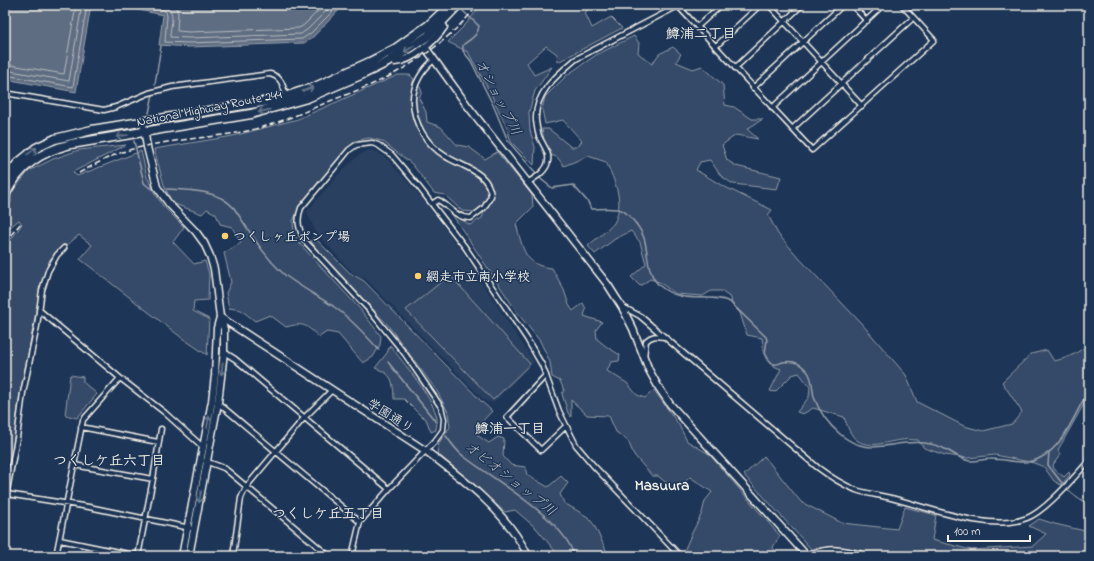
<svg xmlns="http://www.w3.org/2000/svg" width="1094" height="561" font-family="'Indie Flower','Klee One',sans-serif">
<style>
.built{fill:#2a4060}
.green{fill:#354a67;stroke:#949ea8}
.water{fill:#5e6d82;stroke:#9aa2ab}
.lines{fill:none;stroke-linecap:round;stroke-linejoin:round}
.shore{stroke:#b8bcbf;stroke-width:1}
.stream{stroke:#9aa2ab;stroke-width:1.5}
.street-casing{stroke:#f4f1e8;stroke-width:7}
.secondary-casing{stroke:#f4f1e8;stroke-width:9}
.highway-casing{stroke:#f4f1e8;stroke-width:11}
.street{stroke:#1d3557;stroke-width:4}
.secondary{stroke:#1d3557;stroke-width:6}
.highway{stroke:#1d3557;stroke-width:8}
.rail{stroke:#f4f1e8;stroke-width:1.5;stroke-dasharray:6 3;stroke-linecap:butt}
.oneway{stroke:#68778a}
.poi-dot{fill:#ffd166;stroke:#1d3557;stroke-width:1.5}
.labels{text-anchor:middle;stroke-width:3;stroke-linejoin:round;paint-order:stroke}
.street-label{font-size:13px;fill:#f4f1e8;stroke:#1d3557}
.poi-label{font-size:13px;font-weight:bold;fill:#f4f1e8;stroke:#1d3557;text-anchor:start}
.neighbourhood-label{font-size:14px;font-weight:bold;fill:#f4f1e8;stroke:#1d3557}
.water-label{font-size:14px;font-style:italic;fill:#c0c3c4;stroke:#1d3557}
.quarter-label{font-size:15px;font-weight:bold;fill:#f4f1e8;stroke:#1d3557}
</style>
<rect width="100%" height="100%" fill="#1d3557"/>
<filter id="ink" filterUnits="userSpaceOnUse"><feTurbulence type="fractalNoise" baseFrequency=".025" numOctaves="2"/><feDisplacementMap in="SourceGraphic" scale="8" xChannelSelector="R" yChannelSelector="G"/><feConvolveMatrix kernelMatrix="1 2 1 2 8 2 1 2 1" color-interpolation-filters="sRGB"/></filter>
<g filter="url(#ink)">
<path class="built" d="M369 150 378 152 389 161 425 202 462 252 534 362 493 403 484 400 366 279 352 272 315 231 307 212 317 199 339 174 359 155Z"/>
<path class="green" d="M481 5H592L585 13 592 28 611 17 622 28 558 62 557 54 546 46 527 63 534 75 552 67 535 91 529 112 530 130 535 147 534 165 511 142 507 128 491 94 468 52 448 42 466 24Z
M634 36 639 43 638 53 652 64 659 54 673 47 681 54 676 62 693 69 702 66 723 85 725 105 734 107 752 119H763L747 129 758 139 736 135 722 145 727 160 736 166 781 177 777 189 733 184 721 176 710 160 700 162 696 170 721 185 772 210 768 215 778 234 799 258 861 323 906 375 917 402 964 426 983 431 1012 424 1022 412 1002 382 1031 354 1047 350 1054 361C1068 358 1079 353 1089 343V395L1058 450 1060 455 1053 465 1054 469 1064 477 1069 472 1070 475 1061 485 1054 481 1044 467 1034 463 995 455 968 458 945 455 924 448 918 440C913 440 907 439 902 440 888 441 872 449 858 441 850 436 847 425 844 417L813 408 803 414 797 412 809 397 810 387 799 373 792 375 775 392 770 391 781 369C763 363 764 355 762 338L747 335 740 313 732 305 731 298 721 291H711L703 296 676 294 659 282 650 279 640 286 631 277 646 264 640 242 631 231 615 239 595 254 588 246C594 240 610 229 614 223 625 203 615 181 606 162L588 156 564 166 557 157 550 155 544 140 542 129H549L571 147H577L582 141 563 120 545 124 542 109 545 97 567 75 596 55Z
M398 75H410L414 79 412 85 420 87 422 92 419 98 426 112 427 122 441 127 457 145 469 147 485 159 497 152 532 195 533 207 516 224C523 248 524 266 552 268L564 290 569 305 573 311 583 303 586 309 584 316 602 322 596 330 597 339 607 347 620 355 619 361 611 362 607 371 627 383 637 395 645 398 654 390 679 425 687 441 709 454 780 536 773 547 777 556H688L684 551 691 535 702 513 705 501 712 492 690 477 676 491 658 476H652L634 455 628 441 616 432 609 416 587 415 571 400V417L568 413 562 394 564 390 560 381 552 377 550 362 540 341 519 315 451 213 470 225 482 218 484 212H474L462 211 445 195 434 193 412 164 382 141 369 138 355 141 303 201 293 221 294 234 300 244 360 309 381 336 380 345 373 357 363 363 338 334 327 332 319 337C306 325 304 322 286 327L270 315 255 321 241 310 229 308 226 293 231 282 224 253 241 243 232 227 220 224 216 214 207 209 202 214 172 203 164 185 154 149 233 136 298 119Z
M126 145 73 172 77 176 141 151 147 177 154 192 162 204V205L184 227 173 242 194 264 205 261 209 274 208 300 194 301 193 311 209 319 207 355 182 338 80 259 92 245 79 235 50 259 41 287 19 399 14 441 5 486V248L22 224 19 220 5 231V217L11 202V193L29 171 53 159 79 150Z
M314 237 350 273 364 281 482 402 492 411 477 427 478 436 489 443 498 437 504 439 503 456 511 465 525 467 527 475 548 487 561 476 568 483 560 494 564 503 588 517 594 525 609 556H559L537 529 515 510 505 512 437 453 439 443 450 427 448 412 437 391 387 324 319 253 311 241Z
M450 275 530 364 493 400 406 310Z
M390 345C403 363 433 397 437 418 438 421 436 426 436 430L431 432 426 419 419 414 404 399H394C393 381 393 374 375 368L387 353Z
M70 375 83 377V382L97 394 77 418 65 415Z
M764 456 801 502 842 523 897 529 905 507 936 515 932 540 971 550 1033 546 1046 534 1029 526 1039 519 1055 524 1089 532V556H878C852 546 839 546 812 550L744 475Z"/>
<path class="water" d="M5 5H91L76 92 5 79Z
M115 5H344L313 37 304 43 189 47 159 45 163 15Z"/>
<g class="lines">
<path class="shore" d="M136 5 164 10 166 12 167 16 165 42 189 43 302 39 311 33 339 5
M162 5C178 8 170 25 170 37L189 38 301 34 308 29 332 5
M175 5 178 13 177 31 189 32 299 28 304 25 324 5
M5 64 64 74 76 5
M5 70 69 81 82 5
M5 75 73 87 87 5"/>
<path class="stream" d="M463 11 479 26C478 36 470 39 463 45V51L471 61 494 107 508 141 542 180 552 188 573 185 588 202 591 209C598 209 609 208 616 209 622 209 627 213 631 218 637 224 641 230 644 238 649 254 646 274 660 286 684 306 707 292 730 302L766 337 767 340 765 353C767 357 770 363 774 364 777 365 780 363 783 362 793 360 801 363 807 371 813 377 812 388 814 397 819 411 828 424 840 434 869 459 892 439 924 443 932 444 940 446 947 450 953 453 959 458 966 460 973 463 982 459 990 459 1006 458 1024 467 1040 458 1065 446 1075 412 1089 390
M155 84 161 46
M149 113 153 94
M134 141 144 183 151 189
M167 189C190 190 218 190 234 208 250 232 264 257 286 276 301 287 317 296 333 306 350 318 365 334 379 350
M388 362 436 422
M446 436C451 443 456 450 462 455 492 479 565 519 574 556
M1049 452 1048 465C1061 482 1069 495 1089 504"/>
<defs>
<path id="street" d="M769 5 862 106
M852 5 867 21
M678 6 812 150 934 40 902 5
M697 27 721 5
M715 47 760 5
M735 68 802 5
M753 88 843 5
M5 93 104 110 116 107 149 93 172 87 270 74C282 77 283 86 286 96
M772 108 883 5
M792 129 913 18
M527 183C535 178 547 171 548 161 550 152 542 144 539 136 537 131 537 126 536 121 534 93 557 75 576 59L680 5
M432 204 438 200C450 206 455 218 471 218L484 208 491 196C489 171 462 167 445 156 426 144 414 124 413 102 412 86 422 70 434 60
M623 307 640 316 817 467C829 476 841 484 856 490 867 494 880 495 891 498 928 507 990 533 1027 518 1047 510 1074 477 1089 461
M39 310 120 378 164 412 204 448
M224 352 235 359 389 489
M644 357 646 341C652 335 656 336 664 337
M546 375 507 417 541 450 566 426
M216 402 218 403 360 522
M81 427 158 442
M205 461 224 468 229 472 329 556
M74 465 153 479
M7 494 89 507 190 528
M5 501 17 438 23 393 37 326 42 290 48 271 57 255 64 248
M60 540 138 556
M806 554C830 548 842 547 866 556
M56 556 83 420 120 378
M138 556 153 479 161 429
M233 556 241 498 246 487 304 418 332 390
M352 556 360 522 389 489 435 441 443 430 444 419 441 407 433 395 405 354 370 311 305 241C299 230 296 221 301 208L349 150 356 145 372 143 378 145 392 155 418 186 465 247 527 339 542 365 559 411 576 445 593 465 680 556"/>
<path id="secondary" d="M425 47 467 105 608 285 622 307 633 329 649 370 659 388 670 404 807 556
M391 58 395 62C412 61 435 41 444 27L439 19
M143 123 147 147 157 187 169 204 196 232 204 243 210 256 214 269 220 317 224 329V352L218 403 189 556
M220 317 426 451C463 479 508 513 528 556
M182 556 212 401 215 375 217 328 220 317"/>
<path id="highway" d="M5 179 18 163 28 155 36 148 55 139 92 130 275 100 315 87 370 62 395 49 429 25 450 5
M5 195C19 166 40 152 71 144L251 114 307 98 363 74 392 60 428 36 458 5"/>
</defs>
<use href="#street" class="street-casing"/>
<use href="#secondary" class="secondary-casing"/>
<use href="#highway" class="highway-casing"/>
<use href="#street" class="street"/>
<use href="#secondary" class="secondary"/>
<use href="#highway" class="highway"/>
<path class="rail" d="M79 173C92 166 106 158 120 153 157 140 203 139 242 132 273 126 302 113 330 101 353 92 376 84 397 72 428 55 456 32 478 5
M5 242 21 223"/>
</g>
<defs><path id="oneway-shaft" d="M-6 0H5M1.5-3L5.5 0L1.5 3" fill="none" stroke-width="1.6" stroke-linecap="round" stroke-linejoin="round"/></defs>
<g class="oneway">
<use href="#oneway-shaft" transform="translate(409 49) rotate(147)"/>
<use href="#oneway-shaft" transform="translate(308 89) rotate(-20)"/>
<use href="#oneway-shaft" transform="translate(264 111) rotate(167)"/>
<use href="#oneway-shaft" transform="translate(122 136) rotate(171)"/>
<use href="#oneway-shaft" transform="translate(32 151) rotate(-36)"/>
<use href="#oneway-shaft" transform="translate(222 369) rotate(96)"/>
<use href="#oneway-shaft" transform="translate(208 422) rotate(-80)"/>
<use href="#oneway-shaft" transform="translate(200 497) rotate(101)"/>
</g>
</g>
<g class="poi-dot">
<circle cx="225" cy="236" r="4"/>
<circle cx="418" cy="276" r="4"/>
</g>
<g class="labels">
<g class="street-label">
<text transform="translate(209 107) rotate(-11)" y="5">National Highway Route 244</text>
<text transform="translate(391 415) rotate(33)" y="5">学園通り</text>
</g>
<g class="poi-label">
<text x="233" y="241">つくしヶ丘ポンプ場</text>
<text x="426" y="281">網走市立南小学校</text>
</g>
<g class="neighbourhood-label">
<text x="701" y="38">鱒浦二丁目</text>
<text x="510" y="433">鱒浦一丁目</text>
<text x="109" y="465">つくしケ丘六丁目</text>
<text x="328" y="518">つくしケ丘五丁目</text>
</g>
<g class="water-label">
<text transform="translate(499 97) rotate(63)" y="5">オショップ川</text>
<text transform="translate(511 478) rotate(38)" y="5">オビオショップ川</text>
</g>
<g class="quarter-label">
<text x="662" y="490">Masuura</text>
</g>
</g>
<rect width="1094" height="561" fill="none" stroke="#1d3557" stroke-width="20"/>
<rect x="10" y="10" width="1074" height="541" fill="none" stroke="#f4f1e8" stroke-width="1.5" filter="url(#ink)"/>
<path d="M948 535v6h82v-6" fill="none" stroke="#f4f1e8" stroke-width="2"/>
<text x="954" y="535" font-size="12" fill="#f4f1e8" stroke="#1d3557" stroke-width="3" paint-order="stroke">100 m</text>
</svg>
